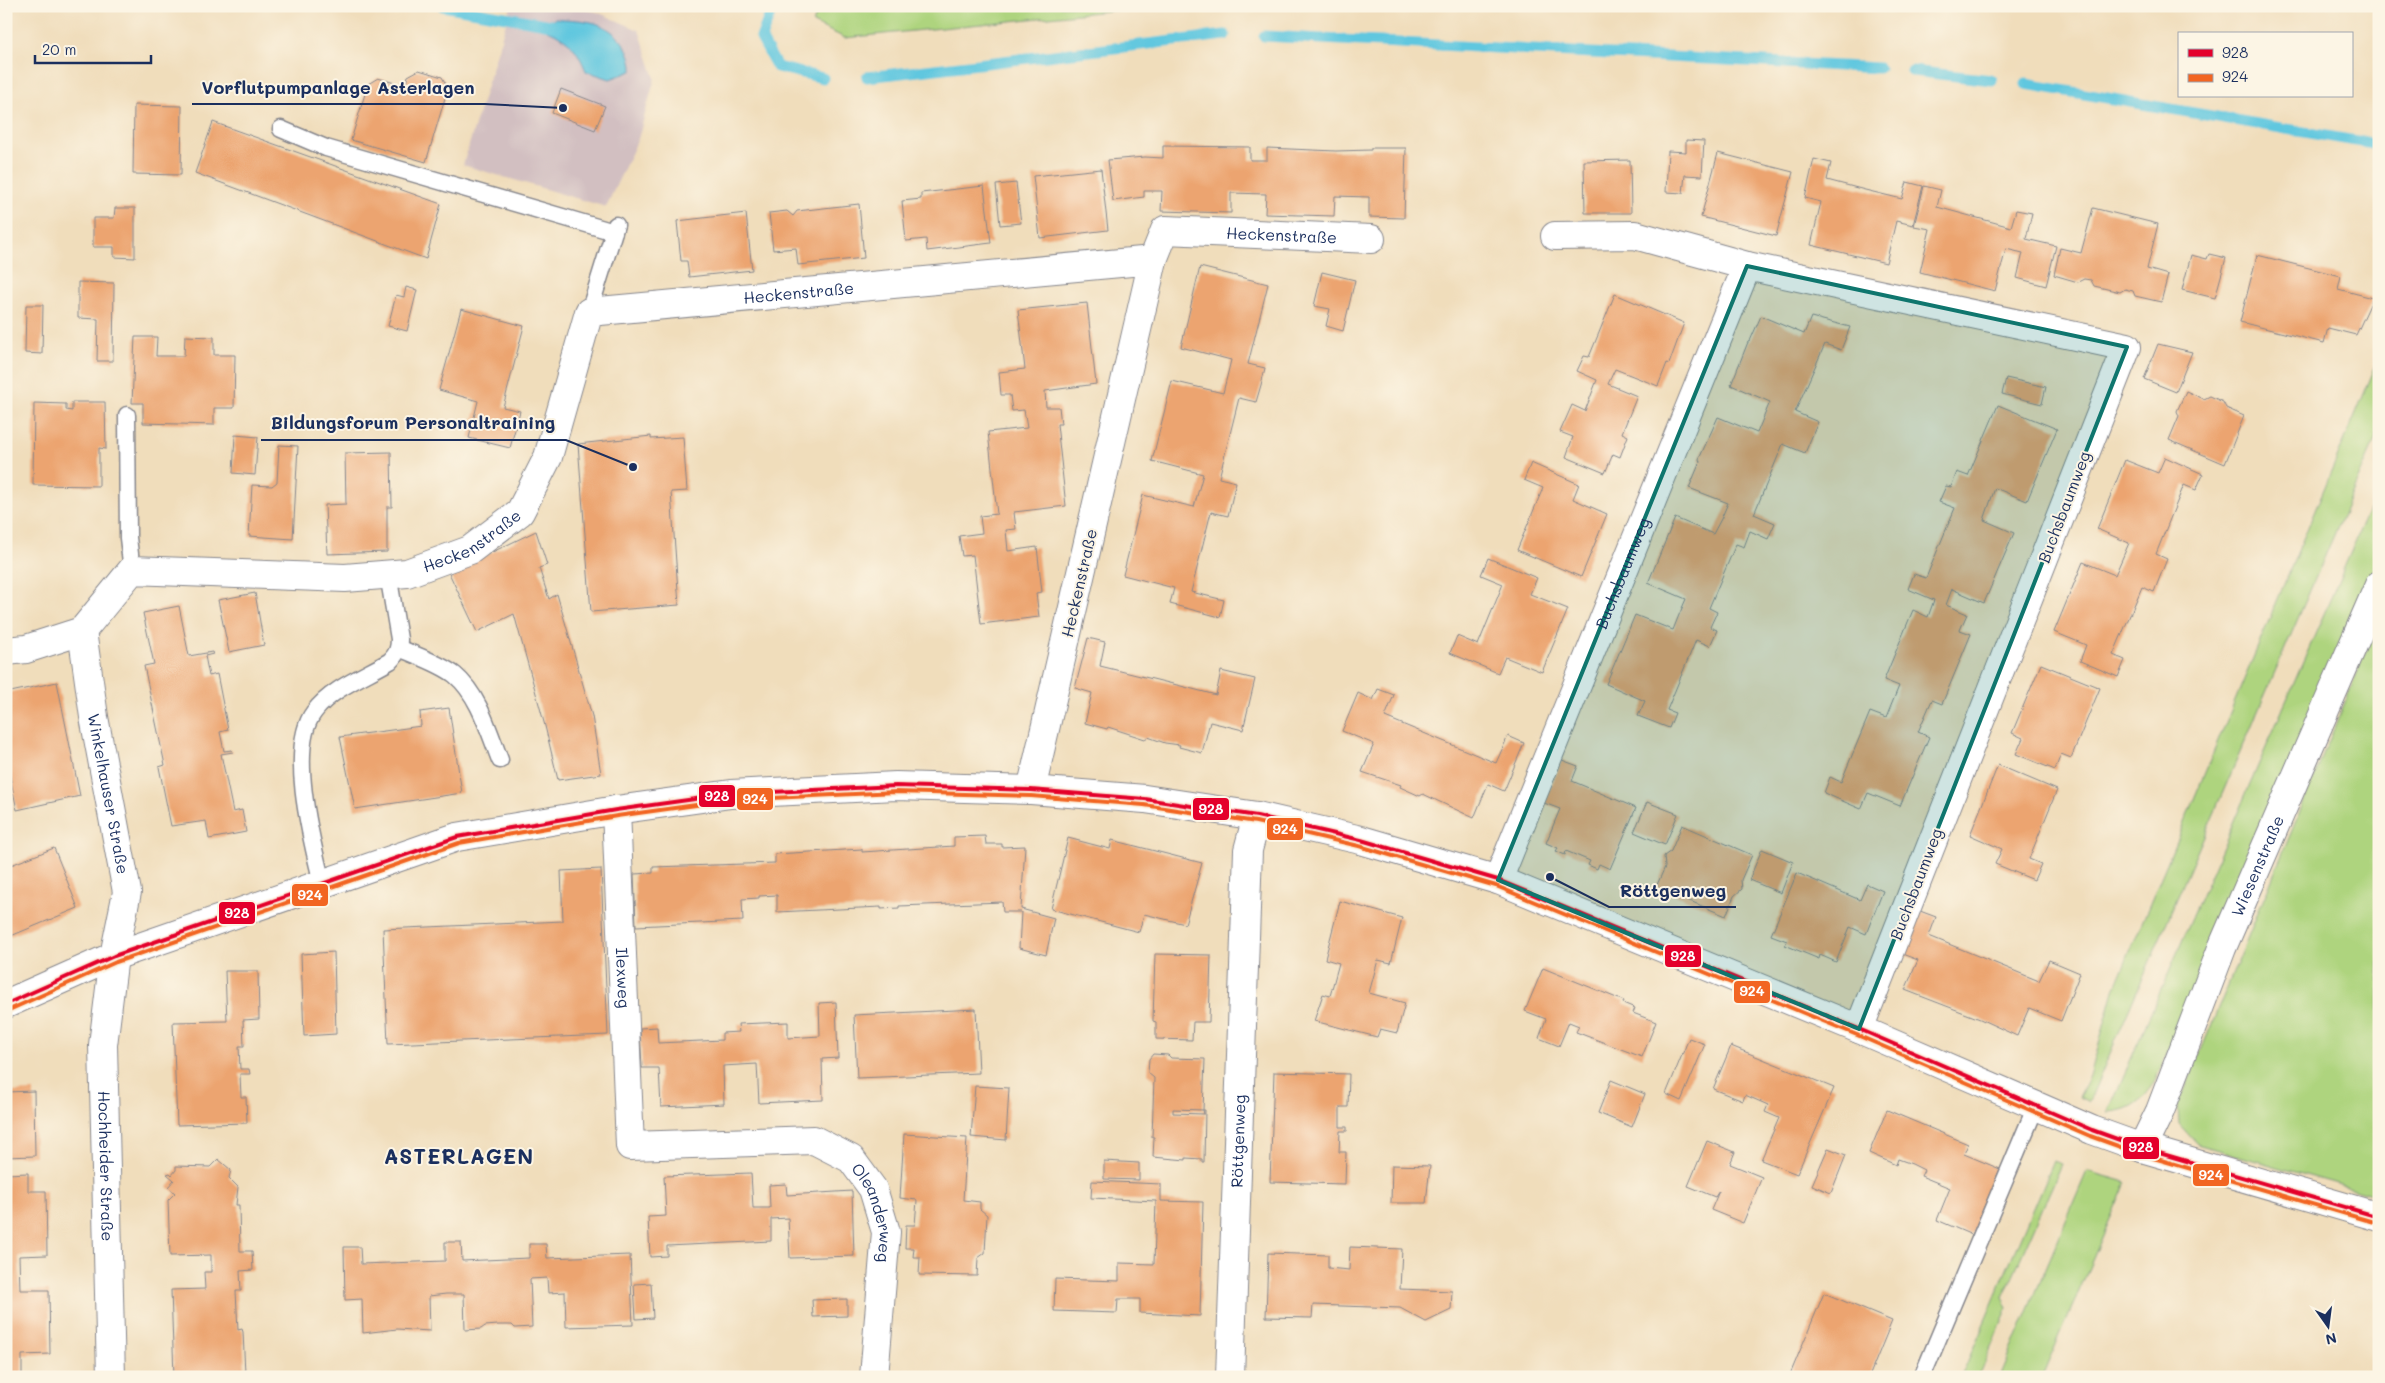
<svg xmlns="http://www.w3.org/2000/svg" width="2385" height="1383" font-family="Mali,sans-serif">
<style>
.industrial{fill:#d2bfc1}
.green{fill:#aed47e;stroke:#64826e}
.water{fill:#61c7df;stroke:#3e7b9e}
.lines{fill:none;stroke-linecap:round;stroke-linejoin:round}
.stream{stroke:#61c7df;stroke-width:11}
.building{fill:#eca470}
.lane-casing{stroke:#86868c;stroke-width:19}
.street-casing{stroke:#86868c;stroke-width:30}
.lane{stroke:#fff;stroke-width:16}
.street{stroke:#fff;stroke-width:28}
.bus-1-casing{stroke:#fcf5e5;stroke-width:8}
.bus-2-casing{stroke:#fcf5e5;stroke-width:8}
.bus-1{stroke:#e4002b;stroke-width:4}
.bus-2{stroke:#f26522;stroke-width:4}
.marked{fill:#0f766e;fill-opacity:0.2;stroke:#0f766e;stroke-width:4;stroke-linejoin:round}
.labels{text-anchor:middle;stroke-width:4;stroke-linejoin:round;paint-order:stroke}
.street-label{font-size:16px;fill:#1b2f5e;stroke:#fcf5e5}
.district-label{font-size:21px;font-weight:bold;letter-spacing:1px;fill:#1b2f5e;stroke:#fcf5e5}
.leader{fill:none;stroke:#1b2f5e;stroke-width:2}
.callout-dot{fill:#1b2f5e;stroke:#fcf5e5;stroke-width:2}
.callout-label{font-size:18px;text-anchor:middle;font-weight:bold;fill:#1b2f5e;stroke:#fcf5e5;stroke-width:4;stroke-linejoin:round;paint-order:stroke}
.line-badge{stroke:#fcf5e5;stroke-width:2}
.badge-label{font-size:14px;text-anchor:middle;font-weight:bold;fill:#fff}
</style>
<rect width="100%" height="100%" fill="#fcf5e5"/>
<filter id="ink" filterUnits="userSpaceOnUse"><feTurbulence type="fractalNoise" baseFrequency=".02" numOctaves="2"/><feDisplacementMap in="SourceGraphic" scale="10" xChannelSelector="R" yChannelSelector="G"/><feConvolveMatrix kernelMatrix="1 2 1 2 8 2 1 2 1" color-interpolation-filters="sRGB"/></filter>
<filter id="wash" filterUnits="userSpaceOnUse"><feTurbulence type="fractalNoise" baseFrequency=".0096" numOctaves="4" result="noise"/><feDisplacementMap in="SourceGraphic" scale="20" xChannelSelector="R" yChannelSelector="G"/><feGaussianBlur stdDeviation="1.12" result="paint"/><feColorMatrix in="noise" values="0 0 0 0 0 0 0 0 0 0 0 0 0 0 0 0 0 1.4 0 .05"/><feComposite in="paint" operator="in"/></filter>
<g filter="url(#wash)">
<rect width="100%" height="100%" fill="#f0ddbb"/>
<path class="industrial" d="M511 6H570L597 12 639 30 655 78 638 139 606 207 463 165Z"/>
<path class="green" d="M819 6H1156L845 38 813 23Z
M2379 358V431L2089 1102 2079 1097 2090 1076 2115 987Z
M2379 487V557L2168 1051C2154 1081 2147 1111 2108 1112Z
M2379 620V1196L2197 1144 2179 1124 2178 1106Z
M2053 1161 2062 1164 2003 1298 2008 1307 1978 1377H1961Z
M2087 1171 2126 1182 2042 1377H2000Z"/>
<path class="water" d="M555 18C567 20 579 19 591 22 614 27 633 48 632 71L610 79 586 71C577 49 570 40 548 30Z"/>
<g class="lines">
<path class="stream" d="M443 6 551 25
M773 6 761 38 777 67 823 78
M1264 36 1879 68
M1912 71 1992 80
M867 77 1225 35
M2026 84 2379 145"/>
</g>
<g id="blocks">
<path class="building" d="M419 70 442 77 448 88 426 162 351 140 368 84 378 78 405 86 408 76Z
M561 89 605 106 595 130 552 113Z
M134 105 182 106 181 175 133 174Z
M213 122 441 204 426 259 195 173Z
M1686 140 1704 141 1702 176 1685 175 1683 193 1666 192 1668 151 1686 152Z
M1163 146 1250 147V160H1267V148L1336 151 1371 150V148H1406L1404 218 1369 217V197L1335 196 1334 216 1265 214 1266 194 1231 193V213L1161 211 1162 191H1144V197L1113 201 1108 160 1145 157 1163 158Z
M1718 153 1793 172 1776 236 1701 217Z
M1814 159 1831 163 1827 180 1865 190 1902 199 1907 182 1923 186 1913 225 1896 221 1886 263 1811 245 1821 202 1805 198Z
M1630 160 1631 213H1585L1584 161Z
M1101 169 1108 230 1040 238 1033 176Z
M1016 183 1021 223 1000 225 996 185Z
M984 186 991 243 927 251 926 239 906 241 902 201 921 199V193Z
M1924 186 1941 190 1937 207 2011 227 2016 210 2032 213 2026 239 2056 246 2046 286 2017 278 2023 253 2006 249 1995 291 1920 272 1930 229 1914 226Z
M859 204 864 258 798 265 796 248 773 250 769 213 787 211 793 216 797 211Z
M115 208H135V258L114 257V247H93V218H114Z
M2093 208 2158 224 2147 269 2168 275 2161 302 2135 296 2133 291 2125 289 2120 292 2094 286 2091 280 2084 279 2078 282 2054 275 2060 248 2081 253Z
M746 213 752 270 689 277 687 261H681L677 221Z
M2209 254 2226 258 2215 298 2182 290 2191 255 2207 259Z
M2257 255 2341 276 2338 289 2373 298 2356 335 2328 328 2324 343 2240 322Z
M1200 267 1268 284 1248 364 1265 368 1261 385 1256 402 1239 398 1219 478 1236 482 1228 516 1211 512 1191 592 1224 600 1220 617 1170 604 1174 588 1123 575 1143 495 1194 507 1203 474 1152 461 1172 381 1223 393 1231 360 1181 347Z
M1322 272 1355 280 1343 331 1326 326 1330 309 1314 306Z
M78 282 114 283 113 361H97L98 319 78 318Z
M406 287 417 290 407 331 388 326 396 295 404 297Z
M1615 294 1684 323 1669 364 1667 363 1658 386 1615 369 1608 384 1637 396 1622 433 1628 436 1620 457 1613 454 1605 473 1566 457 1573 437 1560 432 1572 405 1585 411 1597 380 1577 371 1584 356 1589 357Z
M1087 303 1096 384 1045 391 1046 407H1059L1061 424H1057L1066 506 1014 512 1016 529 1006 530 1008 551 1037 547 1042 592 1036 593 1039 617 981 624 973 555 962 556 959 536 982 533 980 516 997 514 988 432 1027 428 1024 410 1012 411 1010 395H1001L999 372 1025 369 1018 310Z
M26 305H43L42 354 25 353Z
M461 309 524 326 503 407 520 411 510 448 469 438 478 401 439 390Z
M1761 316 1804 334 1811 317 1850 327 1841 350 1825 344 1795 412 1818 422 1805 453 1783 444 1754 514 1775 523 1768 539 1750 531 1744 547 1736 544 1709 608 1717 612 1710 627 1717 630 1710 646 1696 640 1667 710 1675 713 1669 728 1638 716 1645 701 1606 684 1635 615 1673 630 1679 615 1686 599 1648 583 1675 518 1713 534 1721 519 1728 503 1689 488 1700 462 1699 459 1718 417 1757 433 1770 402 1731 385 1748 342 1750 341Z
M185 336 214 337V355H235L234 408H214V425L143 423V403H132L135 337H157L156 356H184Z
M2158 344 2192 352 2176 392 2144 379Z
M2006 378 2046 387 2042 404 2002 394Z
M2186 391 2204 399 2210 396 2223 402 2226 408 2244 416 2225 464 2169 440 2179 416 2177 411Z
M72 402H105L106 449 99 448V486L33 485 34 403 66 404V410L72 411Z
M1998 405 2057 429 2027 501 1995 488 1984 520 2014 533 1984 603 1952 589 1946 605 1967 614 1960 630 1971 634 1942 704 1932 700 1918 732 1929 737 1900 806 1868 793 1861 809 1824 793 1830 777 1841 782 1870 712 1886 718 1899 686 1884 680 1913 610 1928 617 1934 600 1908 589 1914 574 1926 578 1955 508 1939 502 1946 486 1951 487 1957 472 1968 476Z
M235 435 258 437 255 475 233 473Z
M651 436V439L683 437 687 491 671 492 679 605 591 612 578 444Z
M279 445 298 446 293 539 249 536 252 485 272 486 277 482Z
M391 452 392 507H387V552L327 554 325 505 346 504 345 453Z
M2165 457 2203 474 2196 490 2184 485 2170 519 2156 554 2167 559 2154 592 2142 587 2113 655 2125 660 2118 677 2080 661 2086 645 2054 632 2083 562 2115 575 2129 543 2097 529 2125 460 2158 473Z
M1531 463 1579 484 1573 499 1607 514 1581 577 1517 550 1543 488 1524 480Z
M536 531 547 565 539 568 549 599 557 594 592 716 601 774 558 780 545 726 514 614 477 632 449 573Z
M1488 558 1537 578 1530 594 1568 609 1542 672 1505 657 1498 673 1450 653 1457 636 1478 645 1503 584 1481 575Z
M255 593 264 645 229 652 218 600Z
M179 606 189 656 212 652 213 654 205 656 209 676 217 674 228 730 220 732 224 751 232 750 233 752 221 754 233 812 242 810 246 832 209 839 206 821 171 826 159 767 165 765 144 666 154 664 143 613Z
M1088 638 1105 642 1100 666 1177 685 1216 695 1221 671 1255 679 1243 730 1210 722 1202 753 1179 747 1180 745 1165 743 1148 737 1145 739 1108 727 1107 729 1085 723 1092 693 1075 688Z
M2041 664 2100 688 2071 758 2061 754 2055 770 2016 754 2023 738 2012 733Z
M57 682 80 796 17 810 6 757V693Z
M1378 689 1394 695 1385 717 1496 763 1508 736 1524 743 1504 791 1488 784 1474 818 1423 794 1420 796 1400 787 1401 785 1362 772 1374 744 1342 731 1358 693 1373 700Z
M449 708 462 793 355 809 340 737 421 726 420 712Z
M1562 760 1578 766 1572 781 1636 808 1610 869 1599 864 1597 869 1588 865 1590 861 1566 851 1565 855 1556 851 1558 848 1546 843 1560 809 1544 803Z
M1998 765 2057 790 2029 859 2041 864 2034 880 1995 864 2002 849 1970 835Z
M1647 802 1678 814 1665 845 1634 832Z
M1682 825 1752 855 1741 880 1742 889 1734 896 1726 916 1656 887 1665 867 1664 856 1671 851Z
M985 836 986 844H1002V847L1025 846 1021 909 1054 918 1046 955 1019 948 1021 912H1003L1002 902 899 906V908L881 909V907L777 912V895L759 896V898L742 899 743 921 636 926 634 874 653 873V867L775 863V854L862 849V852L954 846V837Z
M1068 838 1110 849 1112 840 1202 863 1185 924 1144 914 1139 932 1051 909Z
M54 848 78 908 6 938V867Z
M1762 849 1793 862 1781 893 1749 880Z
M601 869 608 1035 388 1044 383 929 563 921 561 871Z
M1797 873 1860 900 1867 884 1883 891 1866 934 1850 927 1836 962 1820 955 1819 959 1785 945 1787 941 1771 935Z
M1340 901 1402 918 1391 963 1378 960 1369 993 1405 1003 1397 1033 1380 1029 1377 1037 1314 1021 1323 994 1330 996 1339 963 1325 959Z
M1920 911 1936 917 1929 936 2039 981 2049 960 2080 973 2061 1021 2029 1008 2017 1036 1980 1019 1905 990 1918 960 1902 954Z
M334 952 336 1034 304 1036 301 954Z
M1155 954 1211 955 1209 1022H1193L1192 1040 1156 1039V1022L1153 1021Z
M1543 968 1624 1001 1623 1003 1635 1008 1633 1013 1656 1022 1642 1057 1576 1032 1579 1026 1569 1022 1559 1046 1539 1038 1546 1019 1525 1011Z
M225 971H258L259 1019 243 1020 244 1046H239L240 1069H249L250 1074H240L241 1097H246L247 1123 177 1125 173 1022 227 1021Z
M836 1002 838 1058 822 1059 823 1100 759 1103 757 1064 723 1066 724 1104 661 1107 659 1068H642L640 1028 657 1027 658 1043 722 1040V1033L739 1032 738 1024 788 1022V1038L820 1036 819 1003Z
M976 1009 979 1073 857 1078 854 1015Z
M1689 1038 1705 1044 1681 1101 1666 1094Z
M1731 1046 1834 1088 1797 1174 1761 1160 1779 1118 1765 1112 1768 1105 1745 1095 1743 1101 1713 1089Z
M1153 1054 1168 1055 1171 1058 1205 1059 1203 1110 1173 1109V1113L1204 1114 1203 1110H1205L1204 1162H1202V1159L1186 1158V1160L1153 1157 1154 1137H1152L1154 1078 1148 1073 1149 1059Z
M1274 1072 1349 1074 1348 1107H1340V1127H1347V1131H1340L1339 1152H1346L1345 1184 1270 1182Z
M1611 1080 1645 1094 1632 1127 1598 1113Z
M975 1086 1009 1088 1006 1140 971 1137Z
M34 1091 35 1156 6 1157V1092Z
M1887 1110 1968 1144 1964 1154 2000 1169 1972 1235 1937 1220 1950 1188 1921 1176 1924 1170 1912 1164 1898 1159 1896 1165 1869 1153Z
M904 1134 967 1138 963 1200 980 1202V1209L987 1215 985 1253 978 1258 977 1276 919 1275 920 1257H913L914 1248H905L906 1225H915L917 1200 900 1198Z
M1707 1141 1735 1152 1730 1164 1762 1177 1743 1223 1711 1210 1719 1191 1715 1197 1688 1186Z
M1828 1148 1846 1155 1831 1193 1812 1185Z
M218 1159 231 1170 229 1178 238 1187 236 1205H239L240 1251H252L253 1270 240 1271 241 1291H236L238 1330 242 1329 243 1332 245 1373 282 1372V1377H174L171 1290 205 1289 204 1272H211V1255L170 1256 168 1200 175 1193 168 1187 174 1180 167 1174 170 1173 172 1175 176 1170V1166L210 1167Z
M1104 1161 1139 1163V1180L1104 1179Z
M1392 1165 1430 1166 1426 1203H1391Z
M28 1173V1191H46L47 1255 19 1256 20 1290H49L50 1354 22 1355V1377H6V1174Z
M751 1173 753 1208H770L769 1185 786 1184 787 1195 852 1191 854 1256 790 1258 788 1218 771 1219V1241L667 1246V1256L650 1257 648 1217 666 1216 664 1176Z
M1092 1181 1161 1184V1201L1203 1202 1200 1316 1140 1313V1299H1118L1117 1313 1054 1311 1055 1279 1119 1281V1263L1154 1264 1156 1201 1091 1198Z
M445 1242H461L462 1261 529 1258V1244H546L547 1258 630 1255 633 1325 566 1327 565 1292 548 1293 547 1278 530 1279 532 1327 515 1328 512 1325H498L485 1326 481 1329 465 1330 464 1294H446L429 1296 430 1331 397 1329 363 1333 362 1299 345 1300 344 1247H360L361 1264 445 1261Z
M1350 1247 1402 1249 1400 1289 1452 1291 1451 1310 1426 1322 1400 1308 1313 1305 1312 1318 1266 1317 1268 1253 1328 1255V1268L1349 1270Z
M651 1283 653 1318 636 1319 634 1284Z
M1824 1293 1892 1321 1869 1377H1789Z
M847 1299V1316L813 1317 812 1300Z"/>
</g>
</g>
<g filter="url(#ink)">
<use href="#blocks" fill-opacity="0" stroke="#86868c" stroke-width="1"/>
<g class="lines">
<defs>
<path id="lane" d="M281 129 326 148 614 232
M589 312 616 225
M127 415 128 538 132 570
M399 648C417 656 439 663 455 675 479 695 489 732 500 760
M322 883C312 842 287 747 314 712 332 688 365 676 390 661 397 654 399 649 399 639L388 574
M1922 1377 2036 1106"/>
<g id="street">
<path d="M1555 236 1635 235 1747 266"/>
<path id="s1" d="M1153 260 1165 230 1371 239"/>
<path id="s2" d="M82 631 94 717 127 892 114 956 103 1045 111 1377"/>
<path id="s3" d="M6 651 26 649 82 631 132 570 345 578 407 573 470 550 520 512 548 457 589 312 1153 260 1031 790"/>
<path id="s4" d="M616 810 630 1146 814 1140 851 1159 873 1189 886 1232 874 1377"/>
<path id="s5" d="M1498 880 1747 266 2127 347 1859 1029"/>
<path d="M6 1004 114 956 457 837 616 810 731 794 896 786 1031 790 1145 799 1257 816 1361 840 1498 880 1859 1029 2092 1130 2142 1148 2379 1217"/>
<path id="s6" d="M2142 1148 2160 1111 2222 948 2379 585"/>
<path id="s7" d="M1230 1377 1248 850 1257 816"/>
</g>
</defs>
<use href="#lane" class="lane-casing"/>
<use href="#street" class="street-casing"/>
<use href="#lane" class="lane"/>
<use href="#street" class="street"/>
<defs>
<path id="bus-1" d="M6 1004 114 956 457 837 616 810 731 794 896 786 1031 790 1145 799 1257 816 1361 840 1498 880 1859 1029 2092 1130 2142 1148 2379 1217"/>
<path id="bus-2" d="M9 1010 116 962 459 843 617 816 732 800 896 792 1031 796 1144 805 1256 822 1359 846 1496 886 1857 1035 2090 1136 2140 1154 2377 1223"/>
</defs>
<use href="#bus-1" class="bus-1-casing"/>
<use href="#bus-2" class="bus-2-casing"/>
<use href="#bus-1" class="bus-1"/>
<use href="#bus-2" class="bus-2"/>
</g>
</g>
<path class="marked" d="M1747 266 2127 347 1859 1029 1498 880Z"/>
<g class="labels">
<g class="street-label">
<text dy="6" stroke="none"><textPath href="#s1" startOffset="149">Heckenstraße</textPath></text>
<text dy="6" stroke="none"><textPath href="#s3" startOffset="986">Heckenstraße</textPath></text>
<text transform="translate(2064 507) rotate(-69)" y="6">Buchsbaumweg</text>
<text dy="6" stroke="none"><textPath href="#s3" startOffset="506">Heckenstraße</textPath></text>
<text dy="6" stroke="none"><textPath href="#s5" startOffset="331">Buchsbaumweg</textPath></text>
<text transform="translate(1079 583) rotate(-77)" y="6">Heckenstraße</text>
<text dy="6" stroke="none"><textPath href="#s2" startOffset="165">Winkelhauser Straße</textPath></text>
<text dy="6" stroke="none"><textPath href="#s6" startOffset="305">Wiesenstraße</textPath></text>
<text transform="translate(1916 884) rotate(-69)" y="6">Buchsbaumweg</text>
<text dy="6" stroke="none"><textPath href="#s4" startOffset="168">Ilexweg</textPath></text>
<text dy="6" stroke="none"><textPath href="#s7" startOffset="236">Röttgenweg</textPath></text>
<text dy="6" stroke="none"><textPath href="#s2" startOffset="541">Hochheider Straße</textPath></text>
<text dy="6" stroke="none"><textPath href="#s4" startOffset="622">Oleanderweg</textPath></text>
</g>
<g class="district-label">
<text x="459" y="1164">ASTERLAGEN</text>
</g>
</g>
<path class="leader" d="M563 108L485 104H192M633 467L566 440H261M1550 877L1609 907H1736"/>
<g class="callout-dot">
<circle cx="563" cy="108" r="5"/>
<circle cx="633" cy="467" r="5"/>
<circle cx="1550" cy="877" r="5"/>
</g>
<g class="callout-label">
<text x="338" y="94">Vorflutpumpanlage Asterlagen</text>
<text x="413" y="429">Bildungsforum Personaltraining</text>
<text x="1673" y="897">Röttgenweg</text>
</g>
<g class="line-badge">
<rect x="698" y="784" width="38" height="24" rx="5" fill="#e4002b"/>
<rect x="736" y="787" width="38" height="24" rx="5" fill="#f26522"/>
<rect x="1192" y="797" width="38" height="24" rx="5" fill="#e4002b"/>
<rect x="1266" y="817" width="38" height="24" rx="5" fill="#f26522"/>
<rect x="291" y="883" width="38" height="24" rx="5" fill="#f26522"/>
<rect x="218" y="901" width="38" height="24" rx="5" fill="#e4002b"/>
<rect x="1664" y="944" width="38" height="24" rx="5" fill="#e4002b"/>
<rect x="1733" y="980" width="38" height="24" rx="5" fill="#f26522"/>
<rect x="2122" y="1136" width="38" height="24" rx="5" fill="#e4002b"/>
<rect x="2192" y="1163" width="38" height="24" rx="5" fill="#f26522"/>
</g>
<g class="badge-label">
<text x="717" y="801">928</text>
<text x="755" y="804">924</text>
<text x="1211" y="814">928</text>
<text x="1285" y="834">924</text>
<text x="310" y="900">924</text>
<text x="237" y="918">928</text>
<text x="1683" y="961">928</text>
<text x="1752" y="996">924</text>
<text x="2141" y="1152">928</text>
<text x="2211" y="1180">924</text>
</g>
<rect width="2385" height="1383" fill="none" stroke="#fcf5e5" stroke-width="25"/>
<rect x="2178" y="32" width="175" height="65" fill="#fcf5e5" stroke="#a2a6af"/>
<rect x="2188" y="49" width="25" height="8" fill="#e4002b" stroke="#a2a6af"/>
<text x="2222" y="58" font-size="15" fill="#1b2f5e">928</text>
<rect x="2188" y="74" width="25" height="8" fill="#f26522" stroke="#a2a6af"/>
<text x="2222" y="82" font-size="15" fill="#1b2f5e">924</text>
<g transform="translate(2328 1326) rotate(166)" stroke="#fcf5e5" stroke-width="4" paint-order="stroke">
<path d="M0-4L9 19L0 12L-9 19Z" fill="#1b2f5e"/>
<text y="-8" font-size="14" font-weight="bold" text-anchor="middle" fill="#1b2f5e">N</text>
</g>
<path d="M35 55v8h116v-8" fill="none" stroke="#1b2f5e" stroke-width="2.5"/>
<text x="42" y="55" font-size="15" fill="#1b2f5e" stroke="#fcf5e5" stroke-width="4" paint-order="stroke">20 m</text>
</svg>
